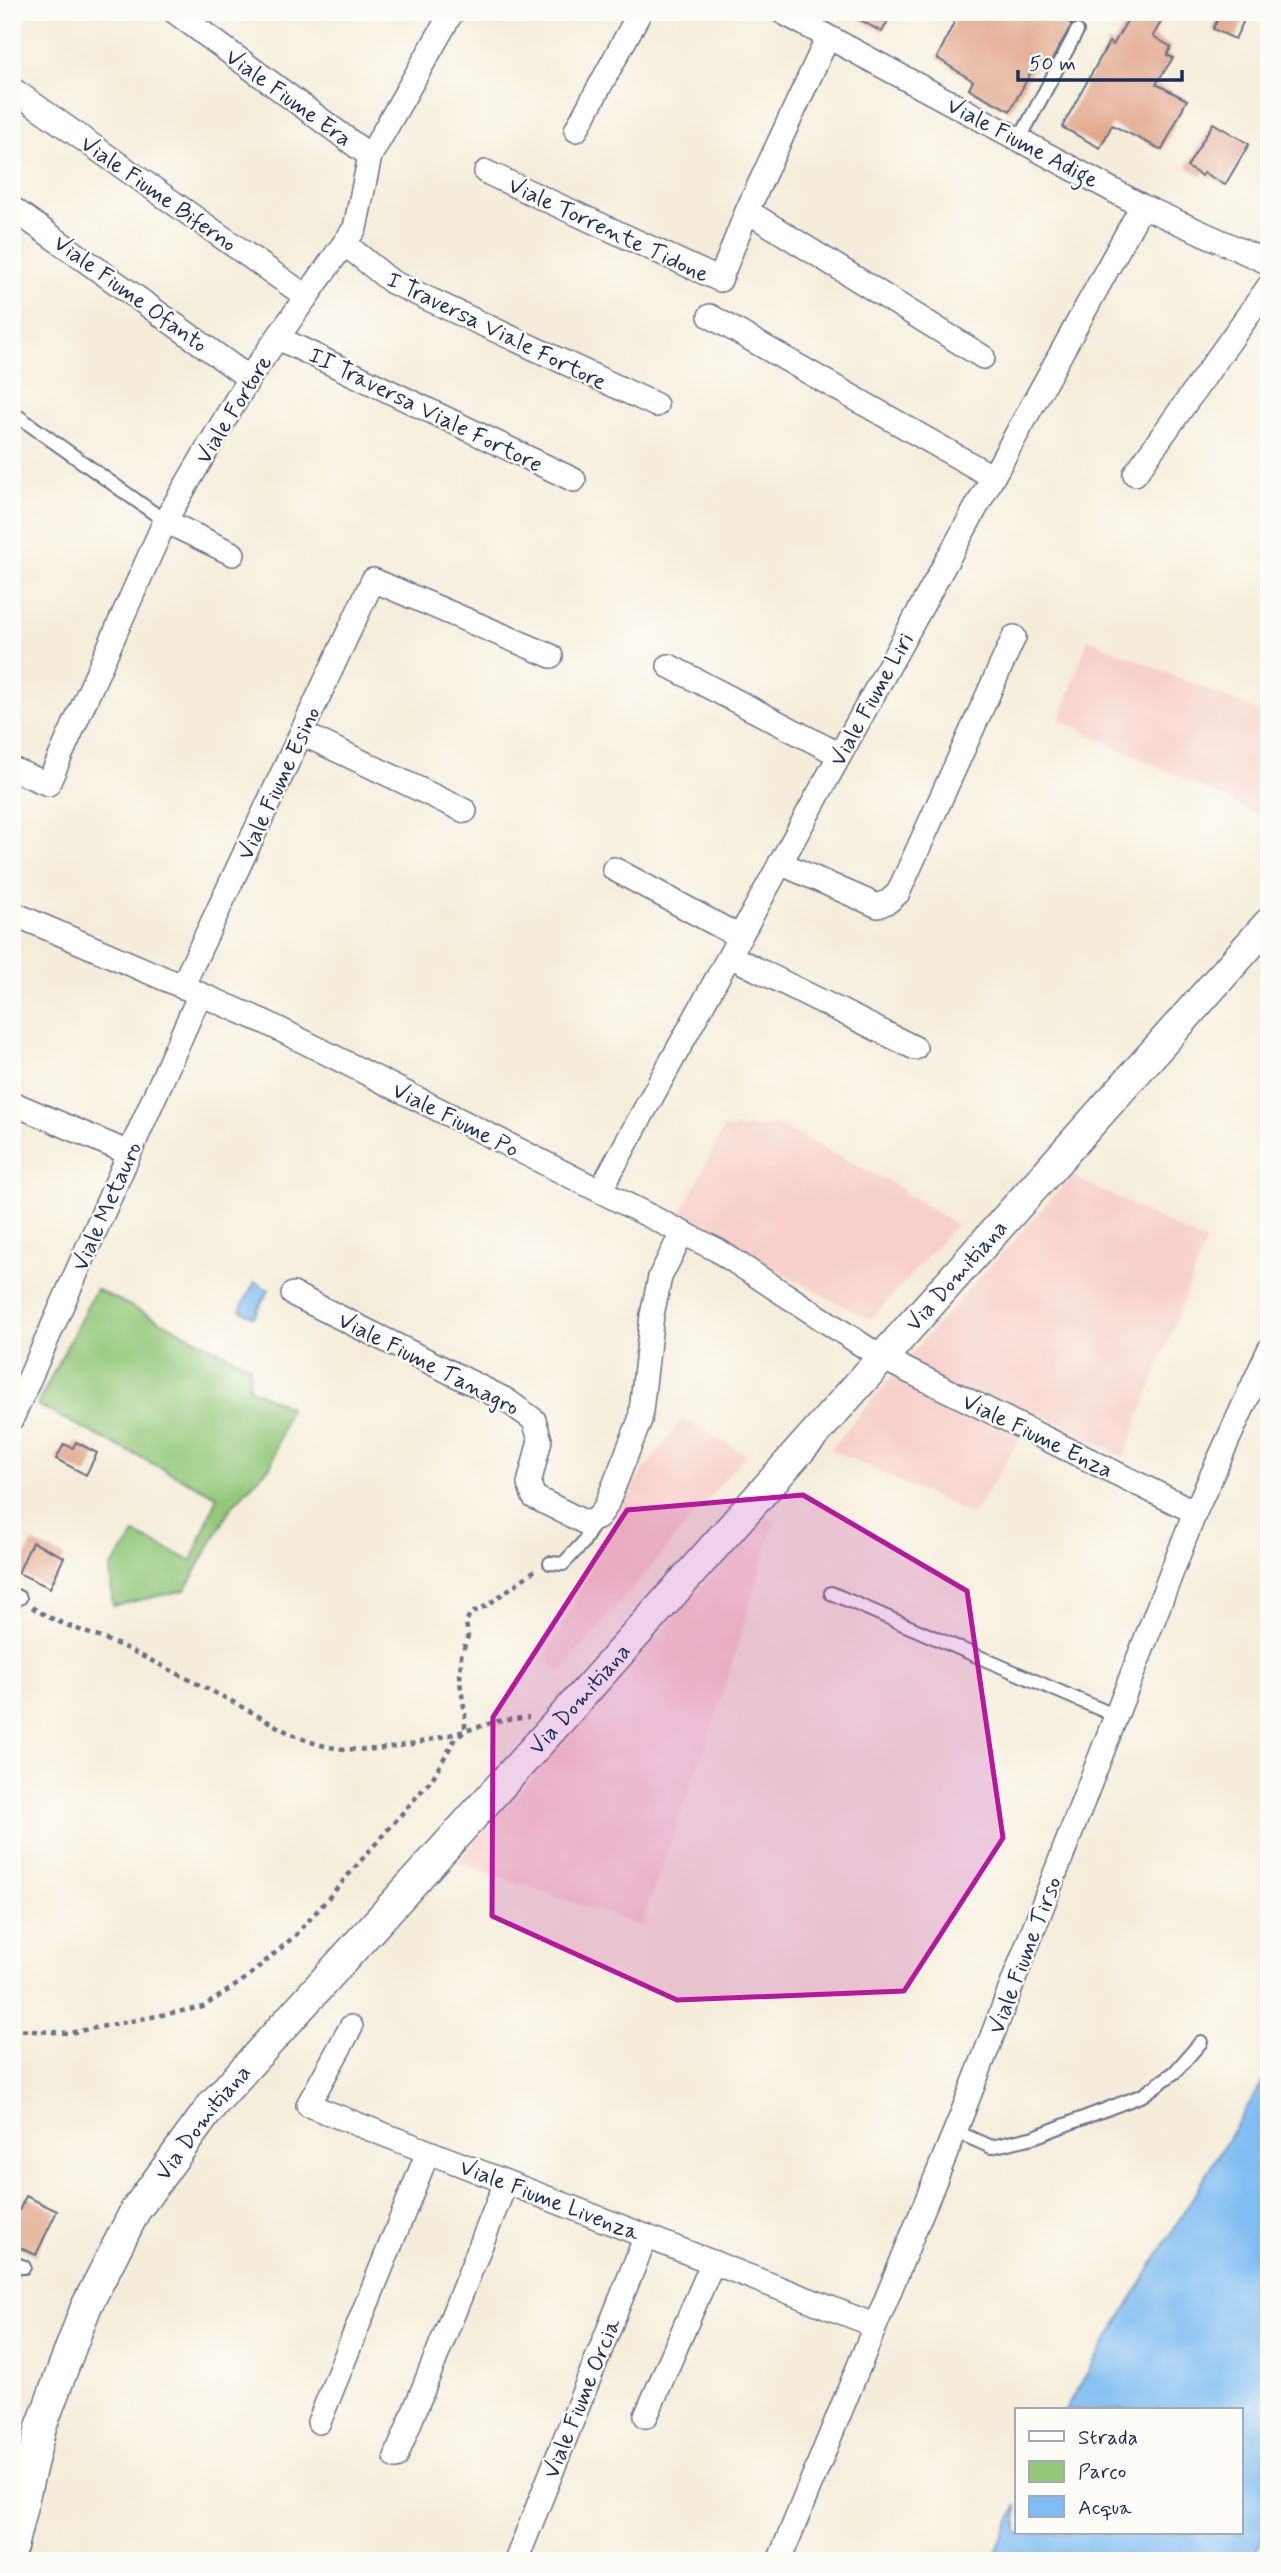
<svg xmlns="http://www.w3.org/2000/svg" width="1281" height="2573" font-family="Mynerve,sans-serif">
<style>
.built{fill:#f7d0c9}
.green{fill:#93c879;stroke:#577c6c;stroke-width:2}
.water{fill:#7ebcf2;stroke:#4c76a8;stroke-width:2}
.building{fill:#e2a78c}
.lines{fill:none;stroke-linecap:round;stroke-linejoin:round}
.service-casing{stroke:#677289;stroke-width:16}
.minor-casing{stroke:#677289;stroke-width:26}
.tertiary-casing{stroke:#677289;stroke-width:33}
.path{stroke:#677289;stroke-width:4.5;stroke-dasharray:5 5;stroke-linecap:butt}
.service{stroke:#fff;stroke-width:12}
.minor{stroke:#fff;stroke-width:23}
.tertiary{stroke:#fff;stroke-width:30}
.marked{fill:#b5179e;fill-opacity:0.2;stroke:#b5179e;stroke-width:5;stroke-linejoin:round}
.labels{text-anchor:middle;stroke-width:5;stroke-linejoin:round;paint-order:stroke}
.street-label{font-size:23px;fill:#1b2f5e;stroke:#fdfcf7}
</style>
<rect width="100%" height="100%" fill="#fdfcf7"/>
<filter id="ink" filterUnits="userSpaceOnUse"><feTurbulence type="fractalNoise" baseFrequency=".0143" numOctaves="2"/><feDisplacementMap in="SourceGraphic" scale="14" xChannelSelector="R" yChannelSelector="G"/><feConvolveMatrix kernelMatrix="1 2 1 2 8 2 1 2 1" color-interpolation-filters="sRGB"/></filter>
<filter id="wash" filterUnits="userSpaceOnUse"><feTurbulence type="fractalNoise" baseFrequency=".00686" numOctaves="4" result="noise"/><feDisplacementMap in="SourceGraphic" scale="28" xChannelSelector="R" yChannelSelector="G"/><feGaussianBlur stdDeviation="1.57" result="paint"/><feColorMatrix in="noise" values="0 0 0 0 0 0 0 0 0 0 0 0 0 0 0 0 0 1.4 0 .05"/><feComposite in="paint" operator="in"/></filter>
<g filter="url(#wash)">
<rect width="100%" height="100%" fill="#f5edd9"/>
<path class="built" d="M1088 639 1269 716V820L1060 720Z
M779 1125 890 1182 956 1225 870 1320 679 1218 723 1129Z
M1072 1176 1206 1242 1124 1458 1036 1412 973 1515 830 1449 909 1356Z
M683 1419 746 1454 561 1673 546 1659 629 1490Z
M766 1515 775 1522 718 1709 641 1926 457 1862Z"/>
<path class="green" d="M96 1289 250 1366 249 1388 289 1407 271 1465 232 1506 185 1590 113 1606 110 1569 135 1534 192 1561 217 1496 37 1405Z"/>
<path class="water" d="M255 1282 269 1290 254 1317 240 1310Z
M1269 2071V2526L1251 2561H992L1017 2505V2533H1241V2410H1065Z"/>
<g id="blocks">
<path class="building" d="M846 12H893L882 32Z
M959 12H1051L1072 24 1047 69 1036 63 1010 111 969 89 973 81 937 58Z
M1132 12H1167L1153 36 1171 47 1167 55 1173 58 1156 84 1187 100 1162 150 1112 125 1100 148 1062 127 1109 42 1113 45Z
M1221 12H1248L1235 39 1213 29Z
M1213 123 1249 144 1225 185 1204 173 1202 176 1187 167Z
M76 1442 97 1453 86 1475 56 1459 64 1444 73 1448Z
M32 1542 64 1557 50 1588 18 1573Z
M26 2196 57 2211 36 2255 12 2244V2225Z"/>
</g>
</g>
<g filter="url(#ink)">
<use href="#blocks" fill-opacity="0" stroke="#677289" stroke-width="2"/>
<g class="lines">
<defs>
<path id="service" d="M1019 140 1077 31
M12 412 165 521
M550 1563 563 1564 582 1544 596 1521
M831 1593 1116 1716
M12 1594 20 1598
M955 2131 991 2147 1034 2137 1143 2095 1175 2072 1201 2042
M12 2262 24 2267"/>
<path id="minor" d="M175 12 370 156
M782 12 1142 206 1269 263
M12 89 307 297
M576 130 640 12
M486 172 720 280 747 211 828 37
M12 208 249 378
M747 211 983 357
M345 244 392 282 656 405
M710 316 993 477
M278 338 574 480
M1135 474 1269 286
M165 521 233 554
M669 666 840 755
M301 733 465 811
M12 769 48 784 165 521 249 378 355 228 370 156 452 12
M780 863 878 906 889 901 898 893 1014 637
M614 869 740 937
M12 913 265 1022 717 1250 882 1358 1195 1512
M730 956 915 1048
M182 987 373 580 551 656
M12 1103 129 1153
M600 1191 1142 206
M293 1294 506 1400 534 1420 540 1440 529 1484 534 1497 586 1523 598 1518 606 1506 640 1420 652 1315 660 1277 682 1233
M12 1418 200 994
M351 2027 308 2105 874 2325
M646 2416 713 2262
M319 2422 428 2152
M396 2457 506 2182
M516 2561 646 2236
M779 2561 960 2119 1195 1512 1269 1350"/>
<g id="tertiary">
<path id="s1" d="M12 2547 41 2427 86 2307 135 2211 213 2104 560 1720 1269 923"/>
</g>
</defs>
<use href="#service" class="service-casing"/>
<use href="#minor" class="minor-casing"/>
<use href="#tertiary" class="tertiary-casing"/>
<path class="path" d="M32 1607C58 1625 89 1632 119 1645 157 1663 196 1683 233 1702 270 1721 302 1746 345 1749 385 1752 427 1741 465 1731V1713L460 1682 461 1656 468 1636 466 1622 470 1614 486 1606 538 1568
M12 2030 69 2033 203 2007 245 1979 297 1934 432 1779 454 1741 465 1731 498 1721 529 1717"/>
<use href="#service" class="service"/>
<use href="#minor" class="minor"/>
<use href="#tertiary" class="tertiary"/>
</g>
</g>
<path class="marked" d="M803 1495 967 1591 1003 1838 904 1991 677 2000 492 1916 493 1717 627 1510Z"/>
<g class="labels">
<g class="street-label">
<text transform="translate(289 97) rotate(36)" y="8">Viale Fiume Era</text>
<text transform="translate(1023 142) rotate(28)" y="8">Viale Fiume Adige</text>
<text transform="translate(159 193) rotate(35)" y="8">Viale Fiume Biferno</text>
<text transform="translate(609 229) rotate(25)" y="8">Viale Torrente Tidone</text>
<text transform="translate(131 293) rotate(36)" y="8">Viale Fiume Ofanto</text>
<text transform="translate(497 330) rotate(26)" y="8">I Traversa Viale Fortore</text>
<text transform="translate(233 409) rotate(-58)" y="8">Viale Fortore</text>
<text transform="translate(426 409) rotate(26)" y="8">II Traversa Viale Fortore</text>
<text transform="translate(871 699) rotate(-61)" y="8">Viale Fiume Liri</text>
<text transform="translate(278 783) rotate(-65)" y="8">Viale Fiume Esino</text>
<text transform="translate(456 1119) rotate(27)" y="8">Viale Fiume Po</text>
<text transform="translate(106 1206) rotate(-66)" y="8">Viale Metauro</text>
<text dy="8" stroke="none"><textPath href="#s1" startOffset="1605">Via Domitiana</textPath></text>
<text transform="translate(429 1363) rotate(27)" y="8">Viale Fiume Tanagro</text>
<text transform="translate(1038 1435) rotate(26)" y="8">Viale Fiume Enza</text>
<text dy="8" stroke="none"><textPath href="#s1" startOffset="1038">Via Domitiana</textPath></text>
<text transform="translate(1024 1955) rotate(-69)" y="8">Viale Fiume Tirso</text>
<text dy="8" stroke="none"><textPath href="#s1" startOffset="471">Via Domitiana</textPath></text>
<text transform="translate(550 2199) rotate(21)" y="8">Viale Fiume Livenza</text>
<text transform="translate(581 2398) rotate(-68)" y="8">Viale Fiume Orcia</text>
</g>
</g>
<rect width="1281" height="2573" fill="none" stroke="#fdfcf7" stroke-width="42"/>
<rect x="1015" y="2408" width="228" height="126" fill="#fdfcf7" stroke="#a3aaba" stroke-width="2"/>
<rect x="1029" y="2431" width="35" height="10" fill="#ffffff" stroke="#a3aaba" stroke-width="2"/>
<text x="1078" y="2444" font-size="21" fill="#1b2f5e">Strada</text>
<rect x="1029" y="2461" width="35" height="21" fill="#93c879" stroke="#a3aaba" stroke-width="2"/>
<text x="1078" y="2478" font-size="21" fill="#1b2f5e">Parco</text>
<rect x="1029" y="2496" width="35" height="21" fill="#7ebcf2" stroke="#a3aaba" stroke-width="2"/>
<text x="1078" y="2514" font-size="21" fill="#1b2f5e">Acqua</text>
<path d="M1018 70v10h164v-10" fill="none" stroke="#1b2f5e" stroke-width="3.5"/>
<text x="1029" y="70" font-size="21" fill="#1b2f5e" stroke="#fdfcf7" stroke-width="5" paint-order="stroke">50 m</text>
</svg>
